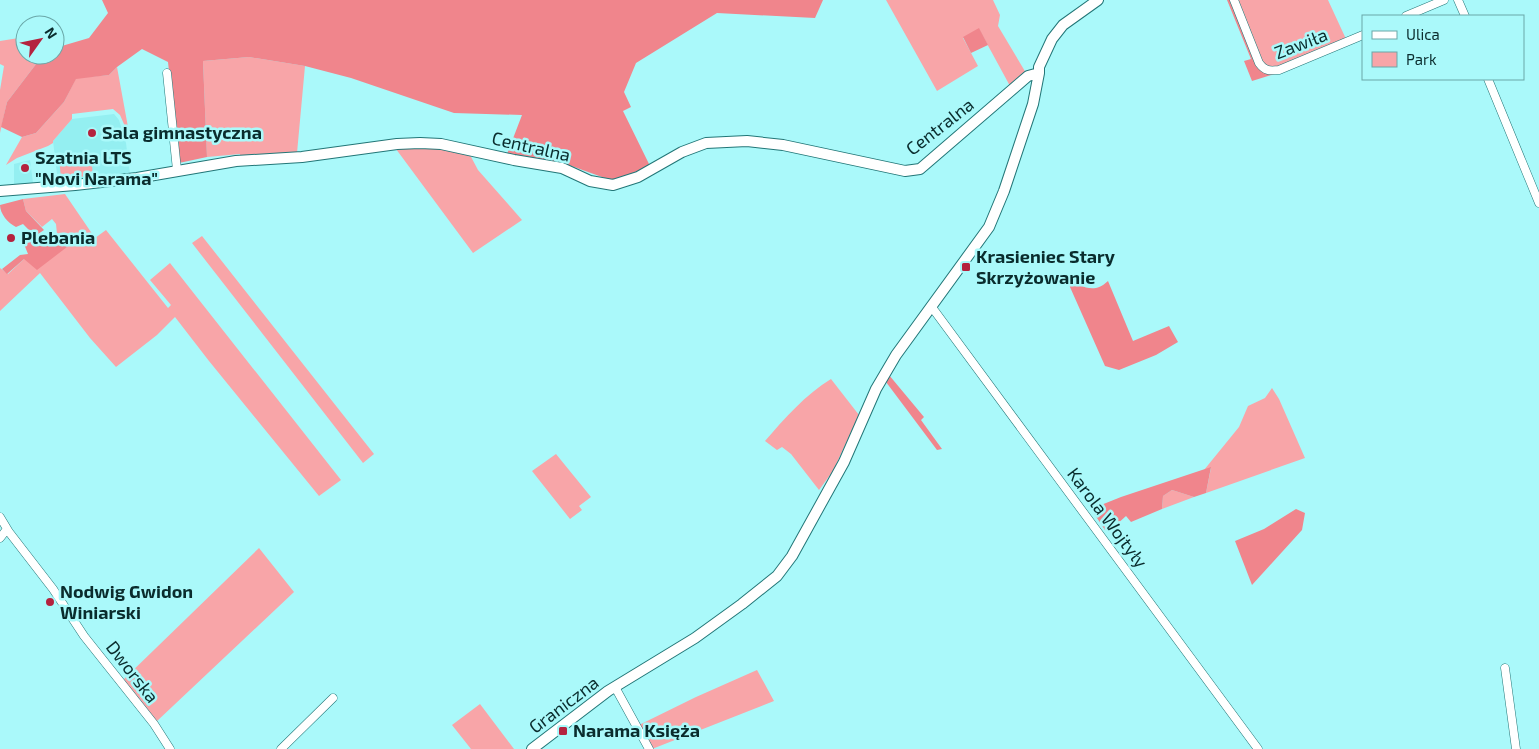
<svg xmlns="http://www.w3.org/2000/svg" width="1539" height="749" font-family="'Exo 2',sans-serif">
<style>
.built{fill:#94eff1}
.green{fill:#f8a5a8}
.forest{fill:#f0858c}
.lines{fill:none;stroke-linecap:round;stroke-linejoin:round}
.street-casing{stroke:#227677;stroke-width:9}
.secondary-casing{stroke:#227677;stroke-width:12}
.street{stroke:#fff;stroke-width:8}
.secondary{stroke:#fff;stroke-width:10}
.poi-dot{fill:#b4223e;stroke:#aaf9fa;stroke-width:2}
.labels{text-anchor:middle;stroke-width:5;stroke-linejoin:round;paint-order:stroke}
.street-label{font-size:18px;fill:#0a2c2d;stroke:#aaf9fa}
.poi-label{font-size:18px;font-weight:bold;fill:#0a2c2d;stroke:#aaf9fa;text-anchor:start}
</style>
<rect width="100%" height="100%" fill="#aaf9fa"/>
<path class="built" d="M114 114 119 120 126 143 130 174 58 182 53 141 72 119Z
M30 160 33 183 14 185V164Z"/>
<path class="green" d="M886 0H993L1000 15 998 26 1026 73 1010 86 979 29 963 38 978 66 937 91Z
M1236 0H1328L1346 39 1278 69H1269L1261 63Z
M25 37V55H43L7 102 0 133V90L4 66 0 64V41Z
M249 57 305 66 297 153 240 156V154L207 157 203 61Z
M117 67 130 138 120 115 113 109 72 114V119L53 141V143L48 146 17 158 6 165 22 137 36 133 64 102 76 78 109 75Z
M436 147 469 153 478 170 522 220 473 253 396 149Z
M91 155 93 176 61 178 59 158Z
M65 194 95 238 106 230 168 308 171 305 150 280 170 263 341 480 319 496 209 361 175 317 157 335 116 367 90 338 40 273 0 311V268L8 274 24 259 67 247 57 234 56 224 52 219 42 227 26 211 23 199Z
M202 236 374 454 363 463 192 243Z
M831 379 859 415 833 471 819 490 791 454 782 447 777 450 765 441C785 418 805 395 831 379Z
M1272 388 1279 399 1305 458 1206 493 1211 468 1204 470 1239 427 1248 406 1265 398Z
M556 454 591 497 579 506 582 510 570 519 532 471Z
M1172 490 1194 497 1162 509 1163 496Z
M259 548 294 592 156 722 122 681Z
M757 670 774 701 652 749 639 725 696 697Z
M480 704 514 749H471L452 725Z"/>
<path class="forest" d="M102 0H823L815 18 717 13 636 63 624 92 631 107 623 111 650 166 613 181 566 164 507 154 522 115 454 113 351 78 305 66 249 57 203 61 207 157 179 163 168 62 142 49 117 67 109 75 76 79 64 102 36 133 22 137 1 127 7 102 43 55H55V48L89 38 108 13Z
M1227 0H1232L1256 61 1278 73 1252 81 1244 61 1251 59Z
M979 28 988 45 971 53 963 37Z
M23 199 26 211 44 230 35 236 23 224 16 227C8 223 0 214 0 205Z
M57 234 67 247 37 270 24 259 7 274 2 269 20 255 28 254 24 244 37 239 45 244Z
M1066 278C1082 286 1093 295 1108 281L1133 341 1169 326 1178 342 1156 355 1119 370 1105 366Z
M889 375 924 417 921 420 942 449 937 450 886 382Z
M1211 467 1206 493 1194 497 1172 490 1163 496 1162 509 1131 522 1126 516 1115 526 1105 530 1091 509 1121 497Z
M1296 509 1305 513 1302 530 1252 585 1235 541 1264 529Z"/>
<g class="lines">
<defs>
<path id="street" d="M1234 0 1259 63C1265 71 1269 71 1279 70L1363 35
M1458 0 1465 16
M1406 16 1444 0
M167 73 177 170
M1488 79 1539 203
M931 306 1258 749
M0 517 9 532 53 589 84 636 154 724 170 749
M0 538 7 529
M1505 668 1516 749
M615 687 649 749
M281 749 333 698"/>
<path id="secondary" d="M0 191 75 185 137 178 236 161 302 157 397 144 420 143 441 144 514 160 562 168 590 181 613 185 638 177 682 152 706 143 747 141 783 145 905 171 920 169 1028 76 1039 73
M532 749 608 691 695 638 742 604 777 576 792 556 844 462 876 389 896 355 989 227 1004 191 1033 104 1039 73V67L1052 39 1063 25 1098 0"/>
</defs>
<use href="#street" class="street-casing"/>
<use href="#secondary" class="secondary-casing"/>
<use href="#street" class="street"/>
<use href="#secondary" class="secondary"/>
</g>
<g class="poi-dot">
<circle cx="92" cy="133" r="5"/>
<circle cx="25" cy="168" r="5"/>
<circle cx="11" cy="238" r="5"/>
<rect x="961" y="262" width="10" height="10" rx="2.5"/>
<circle cx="50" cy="602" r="5"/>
<rect x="558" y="726" width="10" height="10" rx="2.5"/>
</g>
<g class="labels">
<g class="street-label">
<text transform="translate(1301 44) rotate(-21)" y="6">Zawiła</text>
<text transform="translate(940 127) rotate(-38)" y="6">Centralna</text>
<text transform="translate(531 147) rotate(13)" y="6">Centralna</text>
<text transform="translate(1107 518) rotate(53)" y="6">Karola Wojtyły</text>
<text transform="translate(132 672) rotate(52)" y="6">Dworska</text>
<text transform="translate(564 705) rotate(-37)" y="6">Graniczna</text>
</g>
<g class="poi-label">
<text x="102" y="139">Sala gimnastyczna</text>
<text x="35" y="164">Szatnia LTS<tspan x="35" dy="21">"Novi Narama"</tspan></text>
<text x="21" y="244">Plebania</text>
<text x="976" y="263">Krasieniec Stary<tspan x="976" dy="21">Skrzyżowanie</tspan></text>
<text x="60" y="598">Nodwig Gwidon<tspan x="60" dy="21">Winiarski</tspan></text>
<text x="573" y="737">Narama Księża</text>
</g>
</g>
<rect x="1362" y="15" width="162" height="65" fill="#aaf9fa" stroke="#6aa7a8"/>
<rect x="1372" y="31" width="25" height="8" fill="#ffffff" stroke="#6aa7a8"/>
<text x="1406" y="40" font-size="15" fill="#0a2c2d">Ulica</text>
<rect x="1372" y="52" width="25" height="15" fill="#f8a5a8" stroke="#6aa7a8"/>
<text x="1406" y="65" font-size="15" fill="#0a2c2d">Park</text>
<g transform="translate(40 40) rotate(57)"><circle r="24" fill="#aaf9fa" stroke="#6aa7a8"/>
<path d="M0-4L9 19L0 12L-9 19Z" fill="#b4223e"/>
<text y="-8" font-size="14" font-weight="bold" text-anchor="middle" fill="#0a2c2d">N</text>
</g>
</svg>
